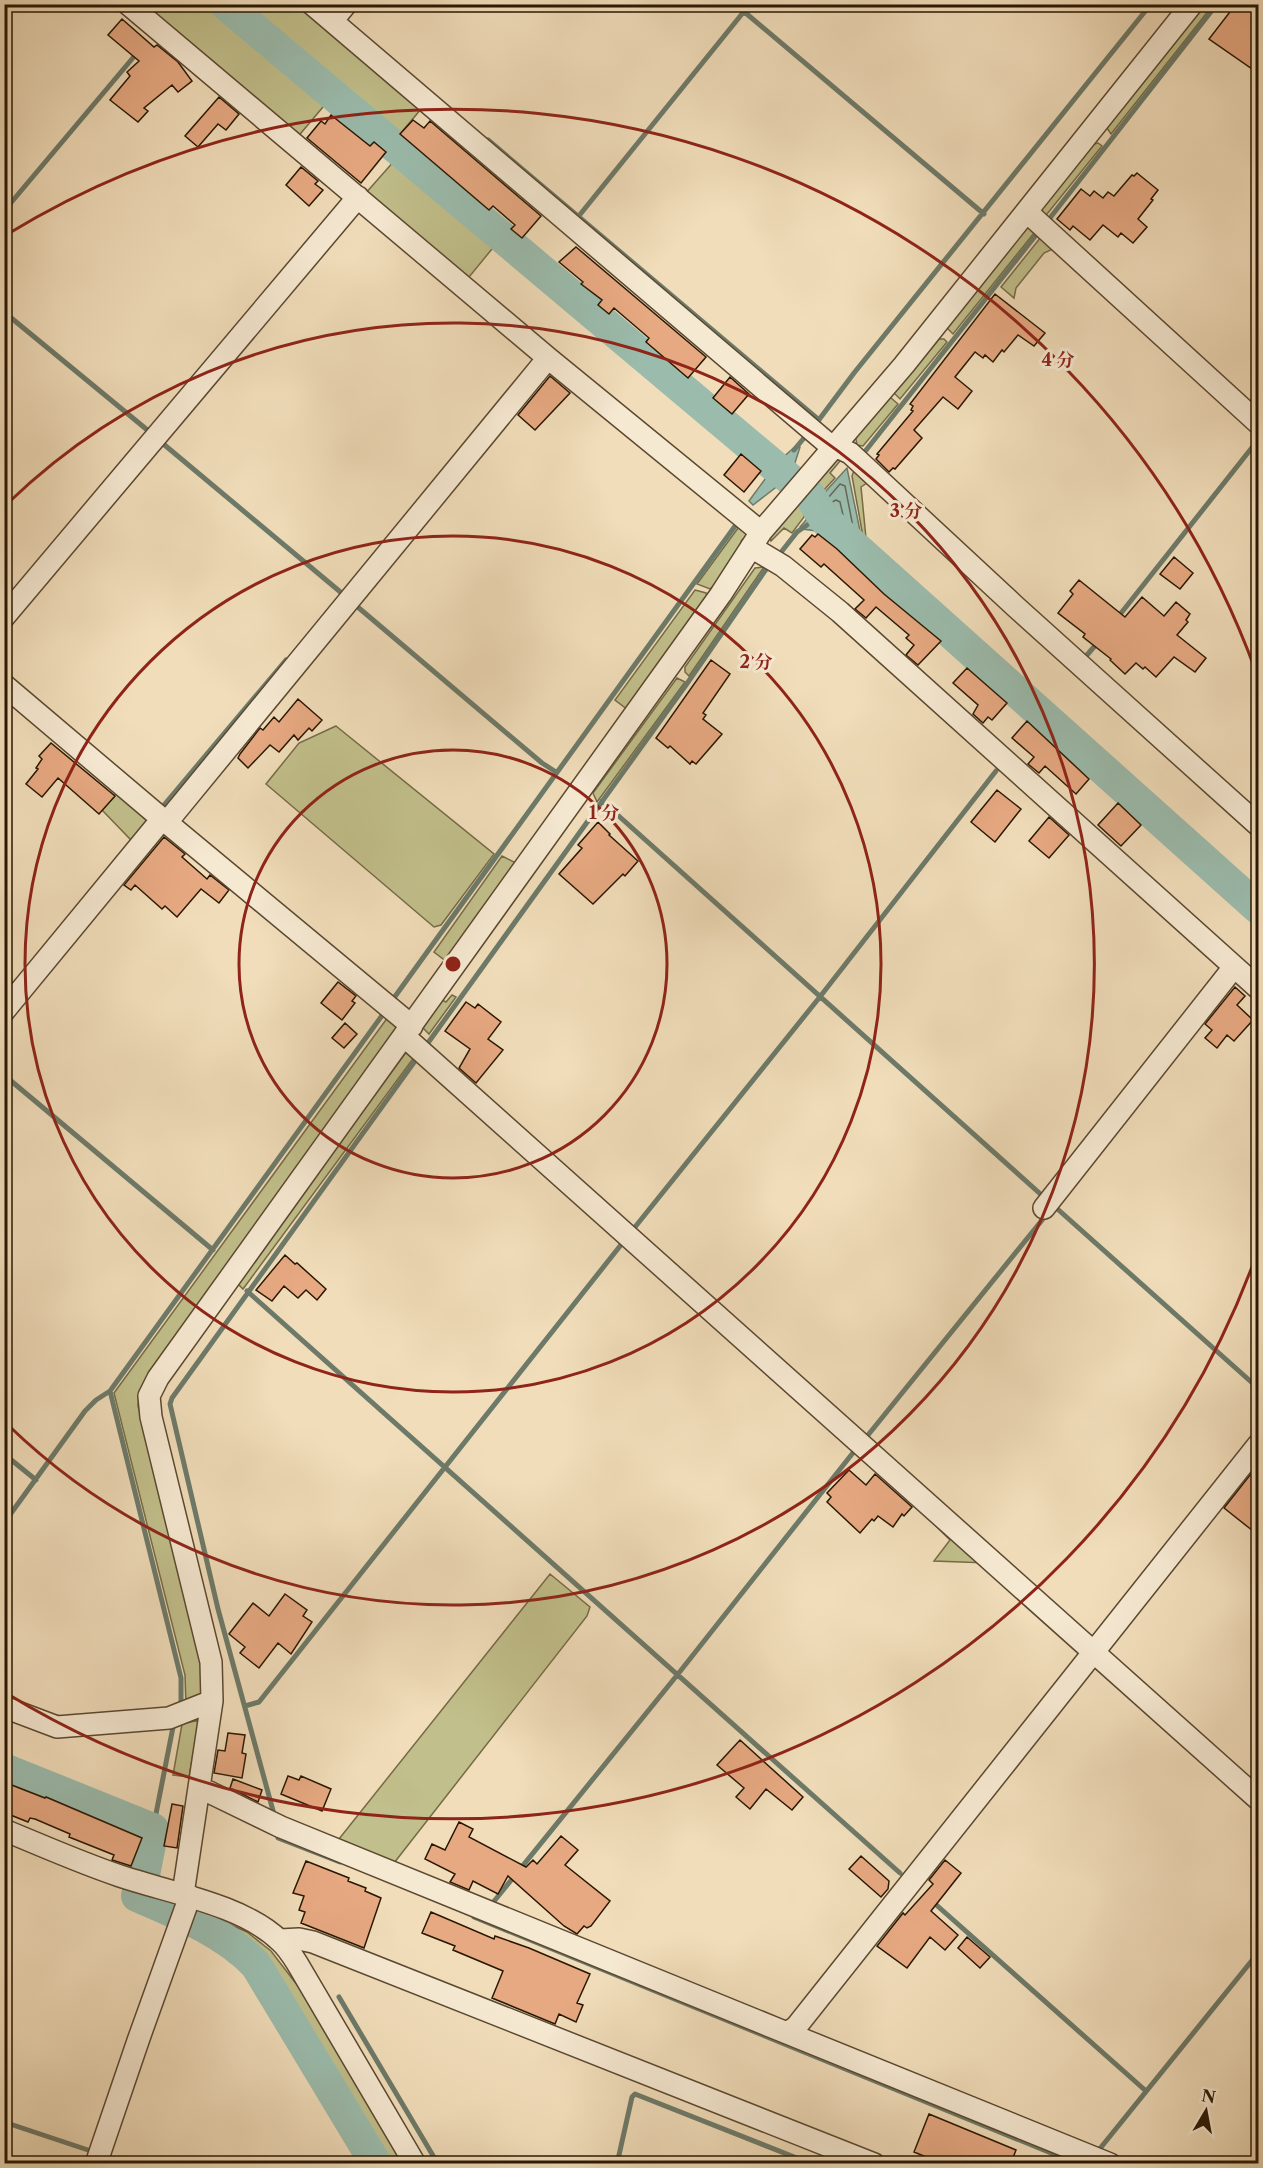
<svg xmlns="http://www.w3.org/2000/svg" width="1263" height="2168" font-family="'Libre Caslon Text','Noto Serif JP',serif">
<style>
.green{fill:#c1bf8b;stroke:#756b46;stroke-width:1.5}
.water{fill:#9bbcad;stroke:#6d7a69;stroke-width:1.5}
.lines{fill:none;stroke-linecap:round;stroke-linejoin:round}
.shore{stroke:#626a58;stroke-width:1.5}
.stream{stroke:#6d7a69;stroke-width:5}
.river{stroke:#9bbcad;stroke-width:32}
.building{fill:#e7a982;stroke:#291702;stroke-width:1.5}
.minor-casing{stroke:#5b4830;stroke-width:24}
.minor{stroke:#f6e9d2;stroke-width:21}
.ring{fill:none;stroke:#8f2418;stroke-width:3}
.centre{fill:#8f2418;stroke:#f6e9d2;stroke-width:3}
.ring-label{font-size:18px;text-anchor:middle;font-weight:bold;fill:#8f2418;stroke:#f6e9d2;stroke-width:6;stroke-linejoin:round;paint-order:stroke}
</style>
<rect width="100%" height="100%" fill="#f1ddba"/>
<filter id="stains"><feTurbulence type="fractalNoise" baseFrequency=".00333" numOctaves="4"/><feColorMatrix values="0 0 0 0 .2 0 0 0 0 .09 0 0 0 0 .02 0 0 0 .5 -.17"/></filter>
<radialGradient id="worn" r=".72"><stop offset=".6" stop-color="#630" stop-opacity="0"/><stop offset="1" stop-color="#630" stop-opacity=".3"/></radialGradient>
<path class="green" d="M140 5H212L328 101 296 139Z
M239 5H299L421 109 396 139Z
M1201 5H1213L1111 134 1107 128 1108 124Z
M1098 143 1102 146 1043 219 1040 214V208L1091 145Z
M395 160 496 244 465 282 365 194Z
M1027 226 1038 228 953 334 948 329V325Z
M1041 237 1057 247 1044 253 1016 288 1014 298 1001 287Z
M939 339H944L947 342 900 399 894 393Z
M890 397 898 404 863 446 857 445 856 439 857 433Z
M838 459 840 461 830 473 835 478 824 490 821 489 813 483 833 460Z
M855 468 870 481 861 487 866 538 864 542 852 476Z
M800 501 806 505 804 517 792 533 784 528 771 541 770 537Z
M741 524 751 534 721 579 710 589 697 584Z
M764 567 689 676 685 672V667L755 568Z
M695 590 706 593 708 598 628 710 615 700Z
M677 678 685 682 597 802 593 793Z
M336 726 494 854 441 925 434 927 266 784 299 743Z
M116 793 148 819 131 840 102 810Z
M502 856 516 863 447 962 434 952Z
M452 995 456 997 429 1034 423 1028 442 1000 446 1002Z
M388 1017 398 1025V1030L144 1384 139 1396 138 1406 200 1654 203 1698 186 1705 185 1675 114 1393Z
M407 1051 415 1056 243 1289 237 1283Z
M935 1521 987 1563 934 1561 950 1540 932 1522Z
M550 1574 590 1607 587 1616 394 1863 339 1839Z
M199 1720 189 1777 173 1775 182 1724Z
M197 1910 247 1932 271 1951 304 1994 404 2163H385L269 1972C247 1944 221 1932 190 1915Z"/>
<path class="water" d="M797 445 800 447 793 469 820 493 825 492 847 468 863 545 854 555 824 532 802 529 800 527 806 520 809 504 779 485 753 505 749 501 768 475 770 471 767 469 777 457 780 460Z"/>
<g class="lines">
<path class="shore" d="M840 484 845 486 856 542 853 546 827 527 812 522 815 499 828 498Z
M836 500 840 502 845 524 842 528 821 516 823 507Z"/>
<path class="stream" d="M735 4 984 214
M488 140 819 420
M4 211 137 53
M578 217 750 4
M1046 223 1217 4
M4 312 151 433
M815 425 854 373 1151 4
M161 442 344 595
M794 450 809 432
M863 454 1040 230
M782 551 797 532 807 525
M353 603 542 763 556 772
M1118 617 1258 440
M1087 655 1099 641
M602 801 1046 1199
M159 811 286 660
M391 1002 738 522
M425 1047 686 685 767 568
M4 1075 213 1250
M1053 1205 1258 1388
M631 1232 819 998 996 771
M247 1291 900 1873
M864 1440 1047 1214
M4 1454 36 1480
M4 1523 85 1411 96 1400 110 1391
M179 1706 181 1705V1678L110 1391 386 1010
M245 1706 259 1702 624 1241
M275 1818 218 1609 170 1404 172 1398 420 1054
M153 1829 174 1722
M277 1831 278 1838 340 1862
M933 1902 1146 2091
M491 1905 678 1674 856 1449
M474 1917 1078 2164
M339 1997 438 2164
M4 2122 94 2152
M1098 2151 1258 1953
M103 2155 129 2164
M617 2164 632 2097 635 2094 812 2164"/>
<path class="river" d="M225 4 810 496 826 521 1258 908
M4 1769 153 1829 145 1870 137 1896C179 1914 224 1932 256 1965L376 2164"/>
</g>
<path class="building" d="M1236 4H1247L1258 13V73L1209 39Z
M122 19 154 47 157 45 178 62 192 81 178 92 172 85 144 108 148 111 138 122 110 100 130 76 127 72 139 61 108 35Z
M219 97 239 114 226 130 218 124 198 147 185 136Z
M331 115 370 146 374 142 386 152 361 183 307 138 321 121 325 124Z
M413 120 424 128 430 121 541 216 522 238 511 229 515 225 493 206 489 210 400 134Z
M301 167 318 181 315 184 323 190 309 206 286 185Z
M1137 173 1158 190 1151 199 1153 200 1138 219 1147 227 1133 243 1121 233 1118 237 1103 225 1090 240 1073 226 1070 230 1057 219 1081 189 1090 196 1094 191 1103 198 1108 192 1114 196 1132 175 1134 176Z
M576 247 706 357 688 378 646 342 649 338 614 308 609 314 598 305 602 300 581 284 583 282 559 262Z
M995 294 1045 333 1034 346 1018 335 1004 352 1002 350 993 362 985 355 983 358 975 352 955 377 972 391 958 409 943 397 914 430 922 438 895 469 893 468 889 472 876 459 879 455 877 454 913 411 911 410 913 406 910 404Z
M550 376 570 393 535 430 518 415Z
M730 377 749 394 732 414 713 398Z
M741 454 761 471 744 492 724 475Z
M818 534 837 549 884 594 941 641 918 665 906 655 914 645 906 638 909 635 876 607 866 618 855 609 864 600 824 564 821 567 800 549 812 535 815 537Z
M1174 557 1193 573 1180 589 1160 574Z
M1079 580 1125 617 1142 597 1164 616 1176 602 1190 614 1186 620 1188 622 1177 635 1206 658 1195 672 1174 657 1156 677 1145 667 1143 669 1136 663 1125 674 1110 660 1111 659 1083 637 1085 634 1058 613 1073 594 1070 591Z
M711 660 730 674 703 713 706 715 703 719 722 734 696 764 692 761 690 764 670 746 668 748 656 738Z
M967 668 1007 703 992 720 988 717 983 723 973 714 978 705 953 683Z
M298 699 322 720 312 731 309 728 298 740 294 735 279 752 270 745 248 768 238 758 240 754 260 728 263 730 274 717 279 722Z
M1027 721 1089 779 1076 794 1045 766 1039 773 1028 764 1034 757 1012 738Z
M51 743 115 796 99 814 58 778 42 797 26 784 38 769 36 768 42 759 39 756Z
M997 790 1021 809 995 842 971 822Z
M1118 803 1141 825 1121 846 1098 825Z
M1049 817 1069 835 1049 858 1029 841Z
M598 822 610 834 609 835 638 861 625 876 623 874 593 904 559 874 582 848 578 845Z
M164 837 185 854 182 857 207 879 210 875 229 890 219 903 201 889 177 917 165 906 162 909 135 885 131 890 124 885Z
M338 982 356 996 352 1001 355 1003 342 1020 321 1003Z
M1235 987 1245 996 1237 1005 1253 1020 1234 1041 1227 1035 1217 1048 1205 1038 1212 1030 1205 1024Z
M466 1002 475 1008 478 1004 501 1022 488 1039 503 1050 476 1083 459 1068 470 1049 445 1031Z
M345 1023 357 1034 344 1048 332 1038Z
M285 1255 295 1264 297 1263 326 1289 317 1300 306 1290 298 1298 284 1286 272 1301 256 1290Z
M1258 1465V1523L1253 1531 1224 1508Z
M849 1470 866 1485 875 1474 912 1507 904 1516 902 1514 893 1527 878 1516 874 1521 872 1519 860 1533 827 1502 831 1497 827 1493Z
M285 1594 307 1610 303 1616 312 1622 291 1654 278 1643 259 1668 240 1653 245 1647 229 1634 253 1603 269 1616Z
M228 1733 245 1735 242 1753 246 1754 242 1778 214 1773 218 1750 225 1751Z
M740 1740 803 1797 792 1810 766 1789 750 1809 736 1797 744 1788 717 1765Z
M288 1776 299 1780 301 1776 331 1789 322 1811 281 1794Z
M233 1779 262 1790 258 1802 230 1788Z
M4 1782 45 1798 46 1797 142 1838 131 1866 112 1860 114 1855 69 1837 70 1834 35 1819 30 1818 28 1822 8 1814 9 1811 4 1809Z
M172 1804 183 1806 177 1848 164 1846Z
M459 1822 473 1829 469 1837 526 1867 533 1860 537 1864 561 1836 578 1850 565 1865 610 1901 591 1926 587 1928 584 1926 577 1934 564 1926 508 1876 498 1894 473 1881 469 1890 450 1882 455 1874 425 1859 432 1844 445 1850Z
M861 1856 889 1881 888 1889 881 1897 849 1869Z
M945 1860 961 1873 931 1911 958 1935 945 1950 930 1937 907 1968 877 1946 903 1913 905 1915 933 1884 929 1880Z
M306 1861 349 1878 348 1881 366 1888 365 1891 381 1898 364 1948 301 1923 305 1912 299 1910 304 1896 293 1893Z
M431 1912 494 1939 495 1936 529 1948 590 1974 577 2003 583 2005 576 2022 559 2014 555 2024 492 1998 503 1971 453 1950 455 1946 422 1933Z
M967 1937 990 1957 980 1968 958 1948Z
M929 2114 1016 2150 1011 2163H941L914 2152Z"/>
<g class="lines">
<defs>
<path id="minor" d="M128 4 548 358 761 532
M312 4 826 442 850 453 1017 608 1258 825
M332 21 346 4
M1027 212 1258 423
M751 547 783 566 840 612 1258 988
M4 617 358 197
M4 685 154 812 412 1026
M167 822 548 358
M4 1011 162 819
M404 1036 1258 1799
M1044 1208 1234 967
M4 1707 57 1727 169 1718 212 1701
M199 1791 209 1792 281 1827 787 2033 796 2027 1258 1445
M4 1830C43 1846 81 1863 120 1876 167 1892 244 1905 280 1941 287 1947 292 1955 297 1963L415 2164
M183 1894 212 1701 211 1662 151 1417 149 1396 158 1378 721 594 761 532 904 365 1192 4
M280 1940 299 1939 313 1942 874 2164
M787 2033 1110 2164
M96 2164 139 2038 190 1896"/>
</defs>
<use href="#minor" class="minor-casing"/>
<use href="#minor" class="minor"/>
</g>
<g class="ring">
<circle cx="453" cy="964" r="214"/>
<circle cx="453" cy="964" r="428"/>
<path d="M8 503A641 641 0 1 1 8 1425"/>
<path d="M1256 1256A855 855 0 0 1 6 1693M6 235A855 855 0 0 1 1256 672"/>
</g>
<circle cx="453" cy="964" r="9" class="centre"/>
<g class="ring-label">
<text x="1058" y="366">4 分</text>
<text x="906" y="517">3 分</text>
<text x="756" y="668">2 分</text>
<text x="604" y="819">1 分</text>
</g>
<rect width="1263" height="2168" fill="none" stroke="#f1ddba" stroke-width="24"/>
<rect x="6" y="6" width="1251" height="2156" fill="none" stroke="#291702" stroke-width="3"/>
<rect x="12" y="12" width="1239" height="2144" fill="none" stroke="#291702" stroke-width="1.5"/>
<g transform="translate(1206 2111) rotate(10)" stroke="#f6e9d2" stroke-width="4.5" paint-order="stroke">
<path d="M0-4.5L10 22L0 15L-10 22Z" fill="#291702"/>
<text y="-9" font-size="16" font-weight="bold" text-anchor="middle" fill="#291702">N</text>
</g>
<rect width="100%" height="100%" filter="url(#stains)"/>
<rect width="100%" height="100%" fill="url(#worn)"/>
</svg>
